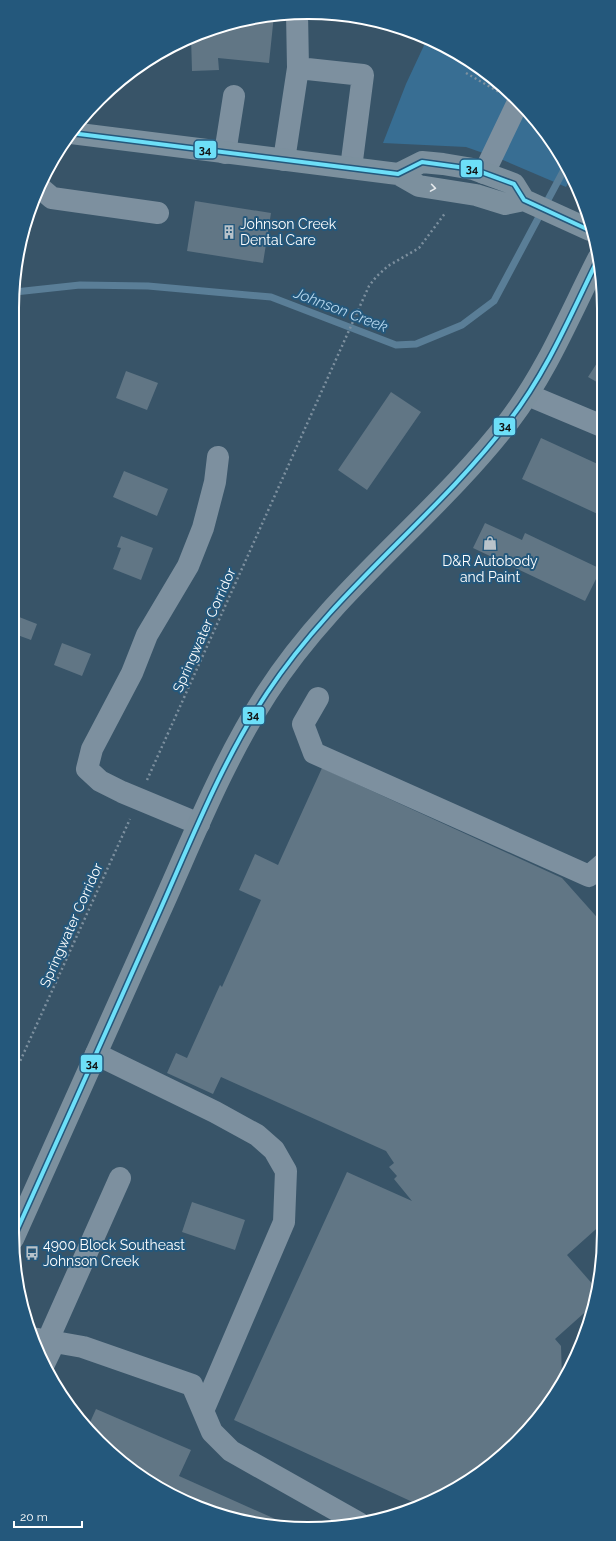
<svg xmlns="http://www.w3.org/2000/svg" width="616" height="1541" font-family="Raleway,sans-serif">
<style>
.green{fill:#386e93}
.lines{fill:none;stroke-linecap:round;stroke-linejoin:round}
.stream{stroke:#5a7e97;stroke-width:7}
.building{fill:#617685}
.path{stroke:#7d909f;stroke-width:2.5;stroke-dasharray:2 3;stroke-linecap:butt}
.minor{stroke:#7d909f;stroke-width:22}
.major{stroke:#7c909e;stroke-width:22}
.bus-1-casing{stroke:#24587c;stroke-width:7}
.bus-1{stroke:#6ddff8;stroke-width:4}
.oneway{stroke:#e5e9ec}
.labels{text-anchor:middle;stroke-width:4;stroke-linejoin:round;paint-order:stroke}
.poi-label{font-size:14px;fill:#fff;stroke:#24587c;text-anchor:start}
.street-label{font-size:14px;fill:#fff;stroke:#24587c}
.water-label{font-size:15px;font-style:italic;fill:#b4d6ed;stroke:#24587c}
.rim{fill:none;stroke:#fff;stroke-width:2}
.line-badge{stroke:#24587c;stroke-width:1.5}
.pale-badge-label{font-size:11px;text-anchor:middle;font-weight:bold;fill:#111}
</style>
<rect width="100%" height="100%" fill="#385468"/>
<path class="green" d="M427 39 472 62 531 113 572 175 566 187 503 160 466 147 383 143 406 84Z"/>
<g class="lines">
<path class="stream" d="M15 292 80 285 148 286 271 297 396 345 416 344 462 325 494 301 566 166"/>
</g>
<path class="building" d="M274 15 269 63 218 58 219 70 192 71 191 37 231 22Z
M195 201 271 213 263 263 187 251Z
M597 363 602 366V385L588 377Z
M126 371 158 383 147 410 116 398Z
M391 392 421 412 367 490 338 470Z
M541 438 602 466V516L522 479Z
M124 471 168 489 157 516 113 497Z
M485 523 522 540 525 533 601 569 585 601 473 548Z
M121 536 153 548 141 580 113 569 121 548 117 547Z
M14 615 37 624 31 640 12 633V621Z
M62 643 91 654 82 676 54 665Z
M322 768 562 878 603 924 604 1222 567 1255 595 1287V1290L590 1295 593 1299 592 1306 555 1339 561 1346 562 1378 543 1413 503 1455 456 1489 417 1504 234 1420 347 1172 412 1201 394 1179 397 1176 389 1167 394 1163 386 1151 221 1077 213 1094 167 1073 176 1053 187 1058 220 985 222 987 261 900 239 890 255 854 278 865Z
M192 1202 245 1220 235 1250 182 1232Z
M96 1409 191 1450 179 1476 291 1526H269L213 1513 160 1489 87 1429Z"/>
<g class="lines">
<path class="path" d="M466 73 499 92
M147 780 369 286 376 277 388 266 419 248 446 212
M12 1079 130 819"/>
<path class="minor" d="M297 13 298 68
M225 153 234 96
M284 160 298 68 363 75 351 168
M484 173 518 102
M39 187 52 198 158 213
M528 395 602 426
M318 698 303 724 314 753 589 876 603 864
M199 824 122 792 100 781 87 769 92 749 132 673 147 635 188 566 203 528 215 482 218 457
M96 1054 215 1112 257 1135 274 1150 286 1171 284 1222 203 1411
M32 1338 83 1347 192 1385 212 1432 231 1451 359 1523
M47 1342 120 1178
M44 1364 54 1343"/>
<path class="major" d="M71 133 398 174 419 186 476 195 505 204 524 200
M398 174 422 162 443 164 473 169 514 184 524 200 590 230
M13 1239C62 1130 111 1021 160 911 193 838 223 761 267 693 333 590 435 517 509 421 547 371 570 314 598 259"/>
<defs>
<path id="bus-1" d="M71 133 398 174 422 162 473 169 514 184 524 200 589 230
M13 1239C61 1132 110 1024 157 917 191 841 221 763 267 693 334 591 435 518 509 421 547 372 571 314 598 259"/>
</defs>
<use href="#bus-1" class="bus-1-casing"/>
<use href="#bus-1" class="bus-1"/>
</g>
<defs><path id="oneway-chevron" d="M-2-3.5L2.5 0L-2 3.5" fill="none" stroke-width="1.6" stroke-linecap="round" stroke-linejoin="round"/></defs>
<use class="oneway" href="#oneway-chevron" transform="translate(433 188) rotate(9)"/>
<defs>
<symbol id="building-bare" viewBox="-9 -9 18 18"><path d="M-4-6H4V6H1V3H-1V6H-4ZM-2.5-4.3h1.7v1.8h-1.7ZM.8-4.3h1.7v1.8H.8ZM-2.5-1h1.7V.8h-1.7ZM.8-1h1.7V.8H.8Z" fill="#b9c3ca" stroke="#24587c" stroke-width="2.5" paint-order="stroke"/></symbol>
<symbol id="shop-bare" viewBox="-9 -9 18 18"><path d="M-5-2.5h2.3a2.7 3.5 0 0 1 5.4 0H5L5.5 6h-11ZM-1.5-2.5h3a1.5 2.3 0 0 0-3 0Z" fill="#b9c3ca" stroke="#24587c" stroke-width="2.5" paint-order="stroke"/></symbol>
<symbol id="bus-bare" viewBox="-9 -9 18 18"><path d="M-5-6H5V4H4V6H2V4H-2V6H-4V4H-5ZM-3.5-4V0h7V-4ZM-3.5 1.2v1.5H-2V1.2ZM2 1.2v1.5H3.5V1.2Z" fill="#b9c3ca" stroke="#24587c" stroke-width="2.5" paint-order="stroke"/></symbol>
</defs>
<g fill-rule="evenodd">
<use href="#building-bare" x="219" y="222" width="20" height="20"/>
<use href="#shop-bare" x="480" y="533" width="20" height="20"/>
<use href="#bus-bare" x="22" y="1243" width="20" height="20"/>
</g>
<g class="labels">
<g class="poi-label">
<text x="240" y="229">Johnson Creek<tspan x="240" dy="16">Dental Care</tspan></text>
<text x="490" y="566" text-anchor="middle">D&amp;R Autobody<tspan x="490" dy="16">and Paint</tspan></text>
<text x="43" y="1250">4900 Block Southeast<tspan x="43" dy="16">Johnson Creek</tspan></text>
</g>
<g class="street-label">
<text transform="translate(204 630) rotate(-66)" y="5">Springwater Corridor</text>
<text transform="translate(71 925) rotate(-66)" y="5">Springwater Corridor</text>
</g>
<g class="water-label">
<text transform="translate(341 310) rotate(21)" y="5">Johnson Creek</text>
</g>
</g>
<path d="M0 0H616V1541H0ZM308 19H308A289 289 0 0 1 597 308V1233A289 289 0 0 1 308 1522H308A289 289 0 0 1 19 1233V308A289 289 0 0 1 308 19Z" fill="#24587c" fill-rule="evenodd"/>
<path class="rim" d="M308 19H308A289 289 0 0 1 597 308V1233A289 289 0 0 1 308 1522H308A289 289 0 0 1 19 1233V308A289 289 0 0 1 308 19Z"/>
<g class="line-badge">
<rect x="194" y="140" width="23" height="19" rx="4" fill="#6ddff8"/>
<rect x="460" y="159" width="23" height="19" rx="4" fill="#6ddff8"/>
<rect x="493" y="417" width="23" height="19" rx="4" fill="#6ddff8"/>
<rect x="242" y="706" width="23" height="19" rx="4" fill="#6ddff8"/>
<rect x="80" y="1054" width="23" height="19" rx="4" fill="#6ddff8"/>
</g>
<g class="pale-badge-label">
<text x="205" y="154">34</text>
<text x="472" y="173">34</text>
<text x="505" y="430">34</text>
<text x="253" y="719">34</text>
<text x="92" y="1068">34</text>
</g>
<path d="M14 1521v6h68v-6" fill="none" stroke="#ffffff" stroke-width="2"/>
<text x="20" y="1521" font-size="12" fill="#ffffff" stroke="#24587c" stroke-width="3" paint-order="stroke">20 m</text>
</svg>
